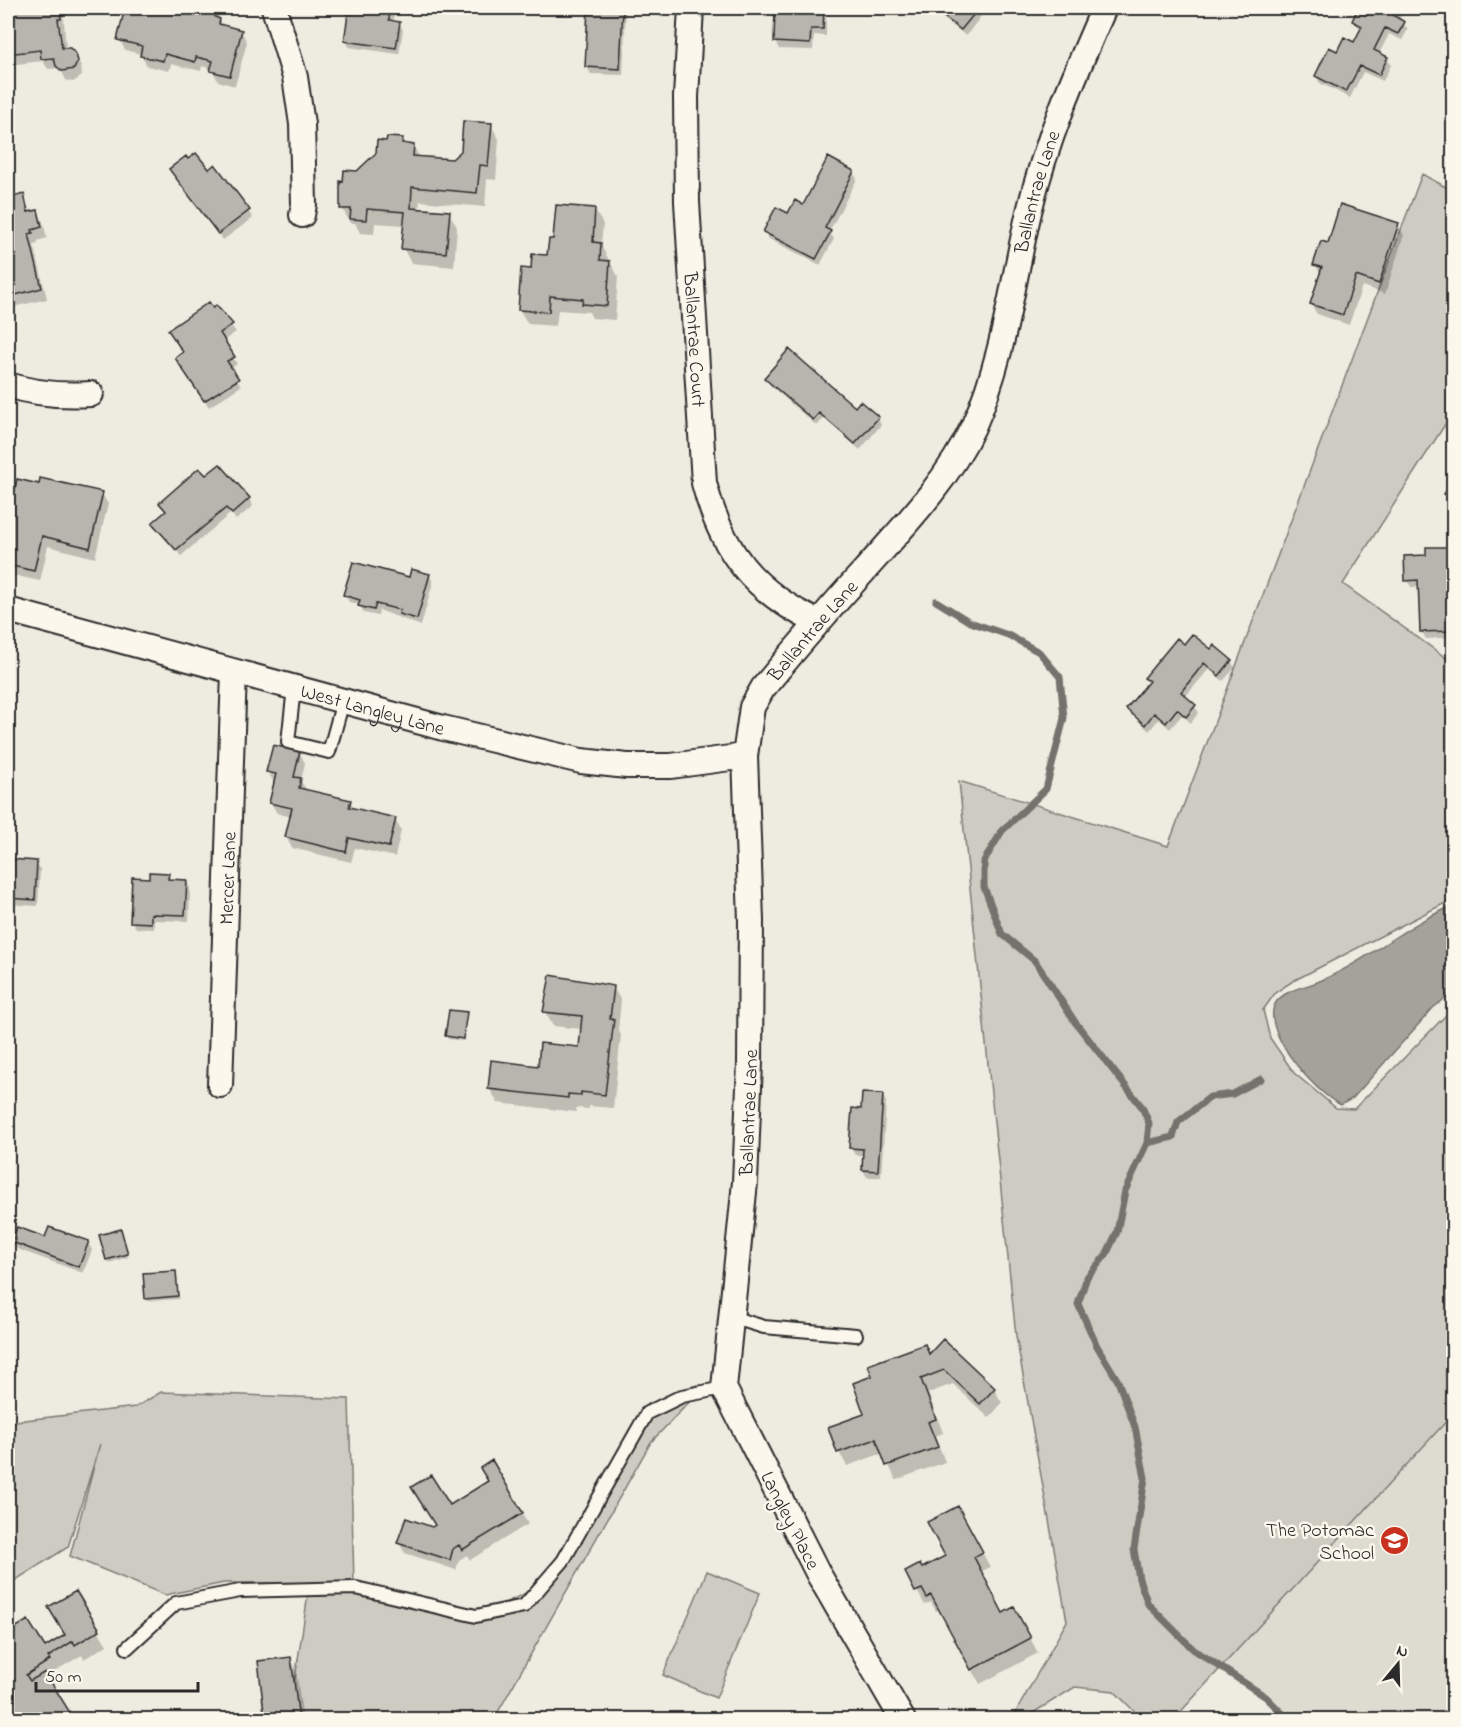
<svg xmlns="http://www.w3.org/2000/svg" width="1461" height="1727" font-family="'Indie Flower',sans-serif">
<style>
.built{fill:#dedbd1}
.green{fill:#cecbc2;stroke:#7c7b76;stroke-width:1.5}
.water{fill:#a4a29a;stroke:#74726e;stroke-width:1.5}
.shadow{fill:#0003}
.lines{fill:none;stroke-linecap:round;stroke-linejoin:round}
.stream{stroke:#74726e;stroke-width:7}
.building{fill:#b8b5ae;stroke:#2b2b2b;stroke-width:1.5}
.service-casing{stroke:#2b2b2b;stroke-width:16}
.minor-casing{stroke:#2b2b2b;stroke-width:28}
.service{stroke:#fbf7ec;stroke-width:12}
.minor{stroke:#fbf7ec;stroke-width:24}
.labels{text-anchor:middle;stroke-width:5;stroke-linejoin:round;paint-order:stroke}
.street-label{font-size:20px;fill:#2b2b2b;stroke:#fbf7ec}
.poi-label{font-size:20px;fill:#2b2b2b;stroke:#fbf7ec;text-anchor:end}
</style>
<rect width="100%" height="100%" fill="#eeebe0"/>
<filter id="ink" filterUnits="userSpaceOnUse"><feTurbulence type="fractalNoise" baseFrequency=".0167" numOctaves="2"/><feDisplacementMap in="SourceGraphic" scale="12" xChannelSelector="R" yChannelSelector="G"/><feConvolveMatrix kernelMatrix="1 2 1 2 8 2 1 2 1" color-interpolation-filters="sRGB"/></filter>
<g filter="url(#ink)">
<path class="built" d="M1453 1414V1719H1289L1266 1697 1221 1667Z"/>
<path class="green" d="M1422 174 1453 191V412L1343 584 1453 663V899L1293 981 1276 992 1263 1010 1270 1038 1294 1073 1336 1108 1354 1109 1453 1008V1414L1174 1719H1142L1114 1691 1075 1687 1023 1719H1012L1067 1621 1016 1336 959 781 1168 846Z
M697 1385V1390L656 1405 559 1564 524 1599 509 1606 476 1613 345 1587 296 1583H224L165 1595 70 1556 100 1444 68 1547 8 1585V1422L136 1407 161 1392 349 1399 354 1583 476 1609 507 1602 522 1595 535 1586 555 1561 637 1419C654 1398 672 1393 697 1385Z
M696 1395 651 1442 494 1719 275 1720 294 1685 309 1588 354 1592 494 1616 541 1593 649 1418Z
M707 1571 760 1593 716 1698 663 1675Z"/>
<path class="water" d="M1453 906V992L1433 1008 1353 1098 1341 1105C1316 1094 1256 1027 1277 1001 1288 988 1308 987 1322 980 1369 960 1406 924 1453 906Z"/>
<path class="shadow" d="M8 8H12L14 12 28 11 27 8H63L66 50 75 55 81 66 82 76 73 82 66 80 60 68 48 69 43 61 8 65Z
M127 8 216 10 223 27 241 31 247 42 235 86 218 81 212 69 202 66 201 71 171 64 169 71 147 66 141 54 125 50 119 39Z
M350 8H395L393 22 399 23 403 30 399 54 349 47 346 40Z
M590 8H626L623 75 591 74 587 67Z
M777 8H826V36L814 35 813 50 779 49 775 42Z
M938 8H987L966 36 940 16 936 10Z
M1360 8H1405L1399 20 1408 29 1402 40 1389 34 1379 54 1387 58 1391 65 1383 81 1363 72 1350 98 1320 83 1316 76 1337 53 1355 44 1362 30 1353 21Z
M491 125 499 139 496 180 487 179 485 207 420 201 419 210 449 213 457 227 454 267 411 263 403 248 405 225 375 223 374 234 360 233 355 223H350L342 208 345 183 388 142 402 140 405 145 413 146 420 158 452 161Z
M215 166 253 218 223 240 175 176 208 171Z
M853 172 857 179 829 232 834 239 820 265 769 239 765 232Z
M23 196 31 213 37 212 43 222 47 238 37 241 38 244 34 245 47 299 8 308V200Z
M594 209 603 224 601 246 618 276 615 320 592 318 589 312 558 310 556 326 528 324 519 309 533 270 549 257 555 241Z
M1398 225 1404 235 1385 294 1362 286 1349 325 1317 314 1311 304 1321 275 1315 264 1329 245Z
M216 307 236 332 223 341 237 364 230 369 241 386 209 407 181 365 185 353Z
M766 378 878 418 881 425 860 450 824 418 817 426 770 385Z
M206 477 249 499 253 506 236 520 231 513 181 556 154 524 167 512 161 503Z
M18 481 102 494 108 504 95 558 48 546 40 581 8 574V526Z
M1454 482V504L1446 495Z
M1449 548 1453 555 1454 637 1426 639 1422 632 1420 587H1411L1407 580 1428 557Z
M429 575 433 582 421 626 379 610 378 616 364 613 360 605 349 602 345 595Z
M1184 646 1211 651 1231 661 1235 668 1223 681 1209 669 1185 697 1199 712 1191 723 1182 715 1170 729 1159 719 1149 731 1127 709 1149 683 1146 678Z
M299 752 305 763 301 781 307 791 350 801 355 810 395 820 401 830 395 857 355 848 351 862 292 848 286 837 291 817 277 813 271 803 274 783 268 772Z
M36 862 40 869 38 906 8 904V868Z
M168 874 171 880 186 881 190 888 189 921 154 920V929L136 928 132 922 150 879Z
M613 987 621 1001 618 1030 621 1035 613 1108 589 1106V1109L576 1108V1112L498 1103 489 1088 580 1048 582 1029 553 1026 545 1012Z
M466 1014 464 1041 448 1039 446 1036Z
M882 1095 886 1102 881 1177H867L863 1170 864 1155H855L851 1148 863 1110Z
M122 1233 128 1257 109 1263 101 1236Z
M46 1239 88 1243 92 1250 83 1273 17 1249 13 1242Z
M175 1272 179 1299 148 1301 146 1298Z
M944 1341 994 1389 1002 1403 989 1418 953 1384 928 1393 943 1433 935 1436 945 1462 896 1480 883 1453 847 1466 839 1452 866 1415 874 1377 925 1346 930 1355Z
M492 1462 528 1524 470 1560 467 1555 459 1560 456 1570 405 1553 399 1543 437 1525 489 1482Z
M966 1522 990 1567 981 1572 1003 1614 1022 1623 1038 1653 980 1684 940 1609 936 1611 931 1602 925 1605 917 1591 921 1570 947 1556Z
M75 1593 107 1645 84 1659 82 1655 55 1671 57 1675 49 1680 72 1720H8V1651L13 1648 8 1634 28 1622 44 1649 67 1636Z
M290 1658 296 1669 303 1720H267Z"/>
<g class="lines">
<path class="stream" d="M936 601 970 622 1008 635 1039 652 1060 677 1064 718 1046 789 1002 831 984 861V887L1002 934 1035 961 1075 1022 1142 1107 1149 1123 1147 1143 1125 1191 1117 1232 1106 1255 1087 1277 1078 1304 1097 1346 1118 1381 1135 1427 1145 1478 1134 1549 1139 1579 1148 1604 1193 1649 1266 1697 1289 1720
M1147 1143 1173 1137 1178 1122 1210 1097 1233 1094 1261 1079"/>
</g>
<path class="building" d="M8 8H12V11L26 8H60L61 19H58L62 48H70L76 54 78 61 74 69 62 71 56 66 54 58 41 59 40 50 8 54Z
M125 8 217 9 215 17 220 19 219 24 242 30 230 76 210 71 213 61 196 57 195 62 165 54 163 61 140 56 142 46 117 40Z
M349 8H390L389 20 400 22 396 48 344 41Z
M588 8H623L620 69 585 67Z
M775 8H824L823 29H811L810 44 774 42Z
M936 8H979L961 30 934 9Z
M1358 8H1398L1394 16 1405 22 1398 34 1385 28 1374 50 1388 57 1379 75 1360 66 1346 92 1315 76 1329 47 1337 51 1344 37 1354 42 1362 26 1352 21Z
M463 121 492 123 488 166 480 165 477 193 412 187 411 208 450 211 446 253 401 249 405 212 367 209 366 220 350 219 351 209H340V181L343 182 344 170 357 171 376 153 377 140 386 141 387 137 403 138 402 143 414 145 413 156 452 159 461 151Z
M196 153 209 169 215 164 250 210 218 234 169 169 186 156 188 159Z
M828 157 854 171 825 228 831 231 816 259 763 232 776 207 788 213 795 200 803 205Z
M24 194 28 212 38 210 42 227 32 230 33 233 29 234 42 288 8 297V198Z
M1340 204 1399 223 1379 284 1356 276 1343 315 1310 304 1322 267 1313 265 1321 241 1328 243Z
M556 205 595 208 593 242 601 243 600 260 610 261 607 306 582 304 583 299 550 296 549 312 518 310 521 268 531 269 532 254 547 255 549 239H553Z
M209 302 213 308 216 305 233 324 220 333 235 357 227 361 239 379 204 401 175 358 183 352 168 330Z
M789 349 855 407 860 401 879 417 855 444 819 413 813 420 764 378Z
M220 464 250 498 232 514 226 508 176 550 152 523 166 511 159 503 199 468 206 475Z
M40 478 103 492 90 548 42 536 34 571 8 565V520L17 479 39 484Z
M1454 479V500L1444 494Z
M1426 547H1449L1453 631 1420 632 1418 580 1405 581 1404 556 1426 555Z
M353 562 409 577 411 569 430 574 417 619 399 614 400 610 376 604 374 610 358 606 360 600 343 595Z
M1192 634 1211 649 1214 645 1232 660 1219 676 1204 663 1181 692 1196 705 1186 717 1177 709 1166 723 1154 713 1145 725 1126 709 1149 681 1144 678 1177 638 1184 644Z
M273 745 300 751 294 777 301 778 299 788 351 800 349 807 396 818 389 847 349 838 346 852 285 837 292 808 269 803 276 774 266 772Z
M10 859 37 861 35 900 8 898V867Z
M149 872 169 873 168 879 187 880 185 915 151 914V923L130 922 132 877 149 878Z
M550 975 614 986 610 1019H614L605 1095 581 1092V1095L568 1094V1098L488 1089 491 1060 538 1066 540 1043 579 1047 582 1016 543 1012Z
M449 1010 467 1012 463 1039 445 1036Z
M862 1093 883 1094 878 1171 862 1170 863 1149 849 1148 852 1108 861 1109Z
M17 1227 45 1237 49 1227 89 1241 79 1267 12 1242Z
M121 1229 128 1254 106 1260 99 1235Z
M176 1271 178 1296 145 1299 143 1273Z
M943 1339 995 1388 980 1404 944 1370 921 1379 936 1419 928 1422 938 1447 886 1466 876 1439 837 1453 828 1427 864 1414 853 1383 872 1376 868 1365 925 1344 929 1354Z
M492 1460 523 1513 462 1550 459 1545 453 1549 450 1560 397 1543 406 1518 432 1527 435 1525 411 1487 431 1475 450 1505 488 1481 480 1468Z
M958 1506 983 1552 974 1557 1003 1613 1014 1607 1031 1638 971 1670 931 1595 927 1598 922 1589 915 1592 905 1572 920 1564 922 1568 945 1556 927 1522Z
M76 1591 100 1630 75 1645 73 1641 48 1657 50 1660 26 1675 30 1681 45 1672 72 1716 67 1720H8V1649L11 1647 8 1632 28 1620 45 1647 65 1635 48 1607Z
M291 1657 299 1720H265L258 1661Z"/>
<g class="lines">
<defs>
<path id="service" d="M294 688 288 742 329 752 343 701
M731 1317 764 1327 856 1335
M127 1648 176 1603 240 1591 356 1588 476 1616 524 1606 563 1561 647 1413 682 1396 724 1388"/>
<g id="minor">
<path d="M274 8 295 77 302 124 304 204 302 215"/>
<path id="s1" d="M691 8 686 97 687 202 704 483C722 552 753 591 817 622"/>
<path d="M8 385C36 394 61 396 91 394"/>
<path id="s2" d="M8 610 443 728 581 761 627 766H671L745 756"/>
<path id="s3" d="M220 1085 234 672"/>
<path id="s4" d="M903 1720 819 1575 724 1388 745 1182 750 1063 751 921 745 756 752 707 763 688C796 648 829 609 864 571 904 526 947 482 973 427 1004 359 1012 284 1029 212 1046 140 1075 74 1104 8"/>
</g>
</defs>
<use href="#service" class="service-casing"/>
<use href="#minor" class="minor-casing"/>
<use href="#service" class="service"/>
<use href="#minor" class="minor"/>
</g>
</g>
<defs>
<symbol id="school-disc" viewBox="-11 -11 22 22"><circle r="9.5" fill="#c8321e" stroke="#fbf7ec"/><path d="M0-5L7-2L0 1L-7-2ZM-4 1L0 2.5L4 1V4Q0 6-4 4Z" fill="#fff"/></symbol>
</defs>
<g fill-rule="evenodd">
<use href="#school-disc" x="1378" y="1524" width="33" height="33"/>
</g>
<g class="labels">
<g class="street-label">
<text dy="7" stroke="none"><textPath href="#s4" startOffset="1662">Ballantrae Lane</textPath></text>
<text dy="7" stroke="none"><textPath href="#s1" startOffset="332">Ballantrae Court</textPath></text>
<text dy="7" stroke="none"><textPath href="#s4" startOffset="1158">Ballantrae Lane</textPath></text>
<text dy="7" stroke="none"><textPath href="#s2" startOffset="378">West Langley Lane</textPath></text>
<text dy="7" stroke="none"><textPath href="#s3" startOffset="207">Mercer Lane</textPath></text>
<text dy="7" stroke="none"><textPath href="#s4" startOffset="654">Ballantrae Lane</textPath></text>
<text transform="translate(791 1520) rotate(63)" y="7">Langley Place</text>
</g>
<g class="poi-label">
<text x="1374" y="1536">The Potomac<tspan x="1374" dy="23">School</tspan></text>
</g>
</g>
<rect width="1461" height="1727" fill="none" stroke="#fbf7ec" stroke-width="30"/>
<rect x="15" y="15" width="1431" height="1697" fill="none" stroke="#2b2b2b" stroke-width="2" filter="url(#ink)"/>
<g transform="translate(1398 1664) rotate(19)" stroke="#fbf7ec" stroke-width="4.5" paint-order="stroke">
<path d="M0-4.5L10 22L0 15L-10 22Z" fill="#2b2b2b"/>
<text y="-9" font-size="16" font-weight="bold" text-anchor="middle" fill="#2b2b2b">N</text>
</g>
<path d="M36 1682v9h162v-9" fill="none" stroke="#2b2b2b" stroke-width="3"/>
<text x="45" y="1682" font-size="18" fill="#2b2b2b" stroke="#fbf7ec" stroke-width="4.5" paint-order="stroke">50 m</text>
</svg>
